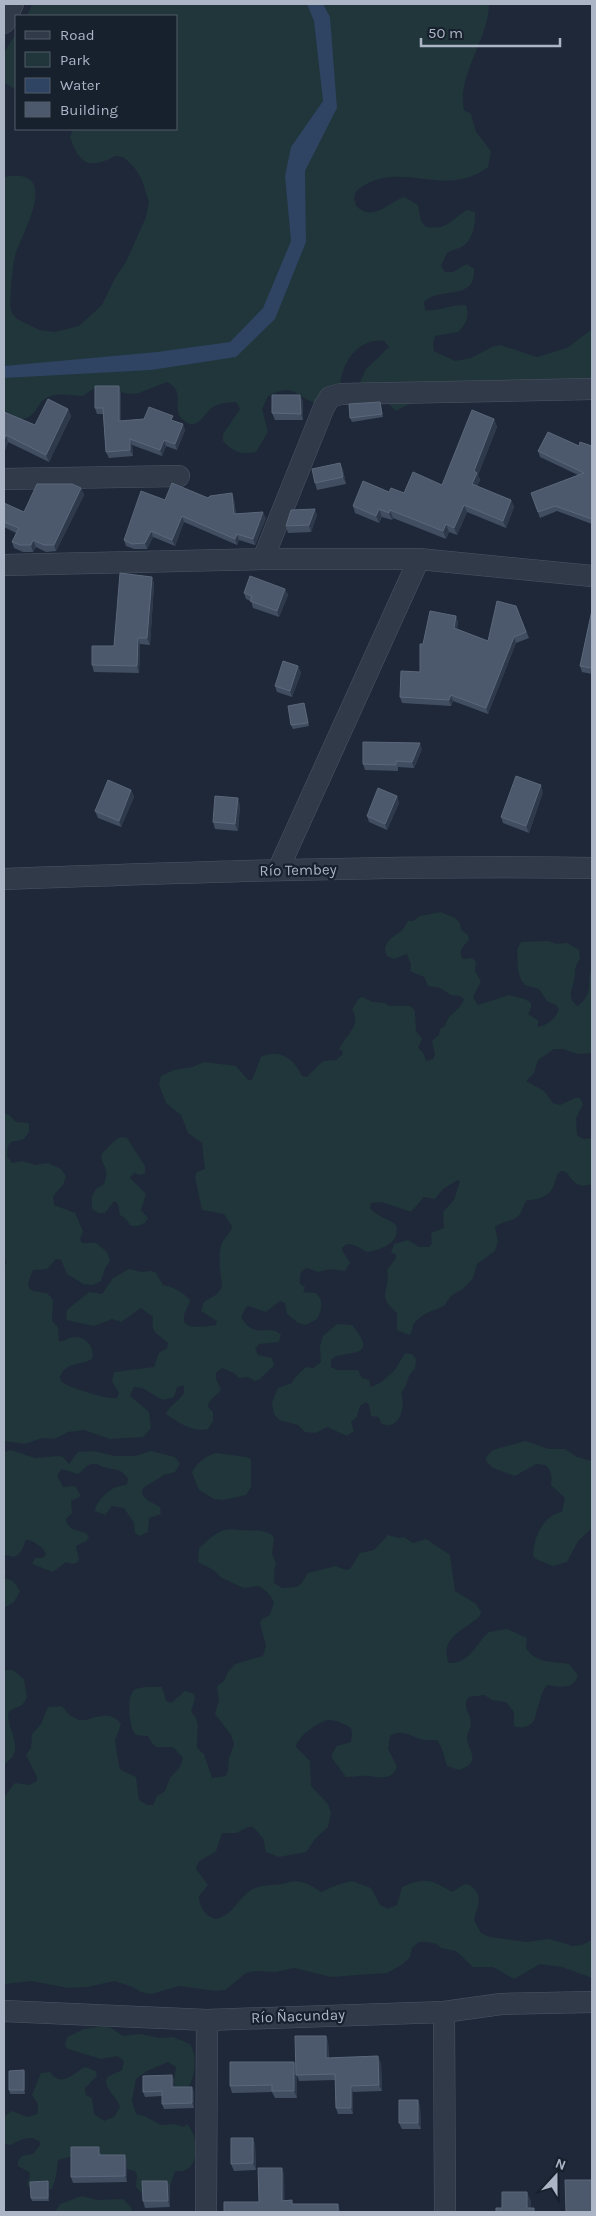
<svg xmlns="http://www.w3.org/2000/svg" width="596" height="2216" font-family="Karla,sans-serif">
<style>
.green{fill:#20363a}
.water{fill:#2f4362}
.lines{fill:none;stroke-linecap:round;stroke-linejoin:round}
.minor-casing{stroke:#4c5564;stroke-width:22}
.minor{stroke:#313a49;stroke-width:21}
.wall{fill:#414e61}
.shaded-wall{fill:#2e3a4c}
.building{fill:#4c596c;stroke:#5b677a}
.labels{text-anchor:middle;stroke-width:4.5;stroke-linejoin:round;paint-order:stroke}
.street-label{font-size:15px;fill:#abb5c6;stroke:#17202d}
</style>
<rect width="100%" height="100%" fill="#1e2839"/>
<path class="green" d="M32 4H489C489 38 456 77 464 110L471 114 476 132 491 151 488 167C443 201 399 156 356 191L354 198 356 206C374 222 386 204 404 197L418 205 421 221 426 227C449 230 450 220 467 210L475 212C476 222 473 240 463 246 458 249 452 250 447 253L441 266 445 272H453L467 264 474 269C476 302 439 286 424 302L425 310C437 312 452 304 466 305 470 317 466 324 458 332L435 336 433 343 434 351 455 361 471 358 492 347 500 345 537 357 567 348 592 329V394L567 400 561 395 461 403 417 400 396 411 390 405V397L360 382 366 369 389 347 384 341C357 338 342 363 340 386L316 403C294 397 296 382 268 396L262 409 268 432 256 452C242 455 233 452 223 441V434L240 409 236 402C228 403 220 402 213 407 204 412 198 434 182 419 171 408 187 392 167 382L139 393 132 394 124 393 110 386H103L96 387 83 396C71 396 56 391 45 399 40 402 38 407 35 411 26 423 16 420 4 416V177C64 166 21 234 15 256 12 267 11 293 10 306L12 313 17 319 39 330 55 332 79 326 102 305 115 278 126 262 146 217 149 202 142 180 134 167 123 157 115 156C89 170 79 164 70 137L73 129H176V16H27Z
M16 34V90L5 83 4 80V52Z
M441 912C450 917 461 916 461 930L468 935 469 940C464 946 457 951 463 959L472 958 476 962 475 971 481 981 473 997 478 1005 509 995 525 999 531 1003V1008L528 1014 538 1020V1027C548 1025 556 1018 559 1009L556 1005 547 1001 539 989 525 985 521 980 518 970 517 950 521 942 548 941 557 944 567 943 579 950 580 959C573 968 576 972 574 981 571 992 567 999 578 1006 596 991 585 983 592 967V1053L578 1054 563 1049H554L538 1060 534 1073 526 1081 544 1091 553 1103 560 1105 575 1098H580L583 1104 576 1118 577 1135 583 1139 592 1138V1184C577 1189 574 1182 566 1172L561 1171C555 1175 557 1179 554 1185 550 1197 537 1200 527 1200 524 1204 523 1208 521 1212 517 1222 503 1220 495 1227L498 1241 495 1251 477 1264 473 1278 464 1288 451 1296 444 1306C433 1311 425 1312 416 1321 411 1325 414 1331 409 1335L397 1330V1313C375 1294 391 1293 387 1270L396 1258V1254L391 1253 394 1244 408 1240 419 1247H429L432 1243 431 1233 444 1228 443 1212 454 1200 460 1181 458 1180 443 1189 435 1199 424 1197 411 1212 382 1202 371 1203 370 1208C376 1216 387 1218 396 1225 401 1243 381 1249 368 1252 359 1249 350 1238 342 1248L343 1252 350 1263 345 1271 330 1269 318 1272 307 1268C299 1271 300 1277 300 1284L305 1287 303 1292 316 1293C324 1300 322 1310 317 1319L306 1325 298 1323 287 1314 285 1303 280 1301 266 1312 249 1306 246 1307 241 1317C256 1342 269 1322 281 1335L279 1342 259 1344 255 1349 258 1355 272 1358 274 1365 260 1379 255 1381 248 1377 239 1378 234 1373 222 1368 216 1373V1379L221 1390 209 1402 208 1407 213 1412V1421L208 1429C194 1433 177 1422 166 1414 170 1403 189 1398 183 1385L177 1387 174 1397 163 1400 142 1388 134 1387 130 1396 149 1412 151 1428 143 1437 110 1439 84 1430 68 1432 54 1439 42 1438 25 1444 4 1441V1266L7 1262 4 1260V1113L9 1115 16 1122 29 1123V1132L24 1139 11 1142 8 1146 7 1156 12 1163 22 1161 35 1165 48 1163 61 1169 66 1176 63 1185 53 1196 54 1205 75 1213 83 1231 80 1239 82 1243H96L107 1252 110 1261 105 1268 101 1281 93 1285 83 1284 67 1274 61 1260 56 1259 47 1269 33 1270 28 1283 29 1288 33 1291 47 1293 53 1300 52 1321 58 1327 59 1341C65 1342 68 1337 74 1337 87 1337 95 1347 92 1359 80 1366 66 1361 60 1377L61 1381C68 1388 109 1400 117 1398L119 1393 112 1381 114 1372 154 1367 159 1353 167 1348 168 1343C156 1331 151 1335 153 1317L141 1308 121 1322 112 1319 94 1326 66 1320 67 1310 89 1292 102 1294 113 1278 129 1269 142 1272 152 1271 156 1273 163 1285C172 1286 184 1293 190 1300 189 1306 183 1313 184 1319 184 1331 208 1326 216 1325L217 1321 201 1311 204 1302 217 1294 222 1287C221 1276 217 1253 222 1243 225 1236 231 1234 232 1226L224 1214 202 1210 195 1177 197 1172 205 1169 202 1143 188 1133 181 1115 166 1103 159 1085 161 1076 174 1070 192 1067 204 1062 236 1066 248 1080H252L261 1057C281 1048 293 1059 302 1076L307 1077 323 1061 336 1060 342 1055 343 1051 339 1049 340 1047C347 1034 362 1024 352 1010L358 999 362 997 373 1002 384 1003 390 1006H409L413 1008 415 1012 416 1031 422 1039 418 1047 424 1054 426 1061 433 1059 435 1055 432 1041 439 1035 440 1029 445 1026C448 1013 460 1011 464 999L460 996 451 995 440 988 428 986 424 977 410 971 411 965 407 954 394 959 387 956C380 944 393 937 401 931 404 929 406 924 408 921H413L420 916Z
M122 1137 127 1138 145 1166V1173L141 1175 134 1173 130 1178 146 1194 141 1210 148 1218C145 1225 136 1228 130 1225L126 1219 120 1215 118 1204 114 1201 105 1213H98L92 1209V1196L96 1189 104 1184C110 1167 102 1167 101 1155 106 1150 115 1138 122 1137Z
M337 1324 352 1325C383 1362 341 1348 331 1360V1367L337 1370H358L362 1378 369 1380 371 1387 380 1383 395 1370 405 1353 412 1354 416 1359 415 1369C406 1375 409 1385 401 1393 406 1406 400 1431 382 1424L378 1417 371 1416 369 1405 366 1402 360 1406 357 1417 351 1422 354 1431 347 1436 327 1427 316 1433 305 1432 298 1425 279 1420 274 1414 272 1402 278 1388 292 1383C295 1376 301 1372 306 1367L313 1368 321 1362 320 1346 323 1336Z
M525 1441 549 1449H565L577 1457 592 1461V1528L578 1541 567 1562 553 1566 536 1559 533 1556C534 1537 542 1516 562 1512L565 1498 551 1485C552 1476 552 1471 545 1465L536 1464 515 1476 493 1468 486 1461V1457L493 1450Z
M11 1450 35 1458 59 1456 63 1457 69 1464 78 1452 94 1451 115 1456H135L151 1451 175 1457 180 1464 175 1472 164 1475 143 1488 142 1494 147 1500 160 1507 161 1514 149 1518 148 1532 139 1536 135 1533 134 1523 124 1508 112 1506 105 1515 95 1511C95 1503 108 1490 116 1487 120 1486 123 1486 127 1484L128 1479C122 1469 117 1470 107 1468 101 1467 98 1463 92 1464 86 1465 83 1471 78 1474L62 1469 57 1475 63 1487 75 1486 81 1496 71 1501 72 1513 66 1519C68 1531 77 1530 86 1533L89 1537 86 1541 76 1546 79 1559 78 1562 73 1564 66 1562 53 1572 32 1564 35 1558H43L46 1554C44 1548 32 1539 26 1540 22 1549 23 1552 14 1557L5 1555 4 1559V1452Z
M217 1453 246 1457 251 1459V1487L246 1495 223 1500 214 1499 199 1490 192 1473C195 1464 208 1454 217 1453Z
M230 1529C245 1532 261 1528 272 1535L274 1539 272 1554 276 1563 274 1572V1583L282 1588 296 1587 301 1584 308 1573 336 1566 345 1570 350 1569 360 1553 374 1550 388 1535 399 1538 404 1537 413 1543 426 1539 450 1555 455 1591 476 1604 481 1612 480 1616C465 1630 438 1638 449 1663 469 1665 477 1642 489 1632L507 1629 527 1638 526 1648C536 1664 553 1661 569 1664L578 1675C574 1690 560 1687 547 1685L542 1693 534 1721C529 1727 521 1729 514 1726V1712L506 1702 492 1700 484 1695 469 1697C461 1707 471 1713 471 1723 471 1729 467 1733 467 1738 469 1753 482 1762 459 1770L447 1766 442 1749 438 1741C433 1739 430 1741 425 1740 414 1739 403 1727 390 1736L388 1749 397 1767C392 1780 381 1778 370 1776 363 1775 354 1777 346 1777L332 1758V1754L337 1746 351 1742 352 1733 351 1728C344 1724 337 1720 328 1720 319 1721 296 1738 296 1747L310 1761 311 1786 328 1804 331 1813 328 1827 315 1839 306 1852 279 1857 266 1852 263 1838 253 1827H248L236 1833H222L216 1851C209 1858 198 1857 196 1869L208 1885 199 1896C198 1906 209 1922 220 1918 232 1913 237 1902 246 1894 257 1884 268 1886 282 1884 288 1883 294 1880 301 1882 308 1883 315 1888 321 1892L337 1885 352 1881 371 1888 380 1905 388 1909 397 1905 402 1887C425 1877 431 1879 452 1892L465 1884 470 1885C485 1897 477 1906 474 1920L481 1933 490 1937 526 1942 549 1939 573 1946 582 1945 592 1940V1978L562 1967 540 1964 514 1979 493 1967H473L456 1951 441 1948 437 1944 428 1942H419L412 1948 410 1957 403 1964 387 1973 331 1977 294 1968 275 1972 256 1971 246 1973 225 1990 215 1991 179 1986 151 1994 141 1992 133 1987 115 1981 87 1987 68 1988 31 1981 4 1984V1797L15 1783 29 1785 37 1781V1777L26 1755 31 1748 32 1734 41 1724 48 1707 62 1706C66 1711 70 1717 77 1719 89 1725 106 1705 121 1724L115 1741 119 1766 121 1770 136 1777 139 1800 147 1805H153L157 1796 165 1791 170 1778 180 1767 183 1758 174 1748C159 1744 157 1754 148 1736L136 1735C129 1728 126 1697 134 1690 139 1686 156 1687 162 1687L166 1701 171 1703 185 1691 194 1694 195 1699 191 1712C202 1721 196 1735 197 1748L204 1754 212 1778 226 1776 228 1771 229 1758 234 1744 231 1735 215 1714 219 1700 217 1686 224 1681 228 1672 235 1664 263 1656 266 1646 260 1623 262 1619 270 1615 274 1602 269 1594 262 1588 257 1586 244 1588 222 1578 212 1569 198 1562 199 1548C210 1539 215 1531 230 1529Z
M4 1565 6 1571 4 1578 13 1581 20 1591 14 1602 4 1608Z
M4 1670H13L24 1679 27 1698 22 1705 9 1711 8 1715C9 1733 26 1752 4 1764Z
M102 2026 111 2028 123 2036 141 2034 159 2038 173 2037 190 2044C198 2057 195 2076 188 2089L176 2090 174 2081 176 2067 168 2062 147 2071 136 2079 132 2101 136 2114 144 2116 161 2125 174 2124 184 2127 187 2124C200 2137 201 2175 175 2171L170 2186 143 2194 136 2187 137 2175 135 2171 77 2155 58 2160 56 2176 52 2189H30L27 2183 30 2177 29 2172 18 2166V2161L22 2156 33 2154 40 2145V2142C30 2133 19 2141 10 2145L4 2144V2117L12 2111 27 2117 38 2114V2104L32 2095 41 2073 50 2072C61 2089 75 2072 85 2067L96 2071 97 2076 85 2088 86 2095 92 2098 94 2114 104 2121 114 2117 120 2107C117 2096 106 2092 106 2079L109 2076 122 2070 124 2061 117 2056 101 2059 68 2049 65 2046 67 2037 84 2029Z
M82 2196 97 2200 123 2199 131 2207 132 2212H55L60 2204Z"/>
<path class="water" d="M307 4H323L330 17 337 108 305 171 306 242 275 319 236 357 151 370 4 378V366L157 352 230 342 263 308 291 241 285 176 291 147 323 101 314 21Z"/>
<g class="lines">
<defs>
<path id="minor" d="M4 23 13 4
M4 479 179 476
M263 559 324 407 330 397 341 394 592 389
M4 565 263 559H419L592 576
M278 870 419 559
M4 879C200 872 396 865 592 868
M4 2011 207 2020 444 2012 501 2004 592 2002
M444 2012 445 2212
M206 2212 207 2020"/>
</defs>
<use href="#minor" class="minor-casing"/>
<use href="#minor" class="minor"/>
</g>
<path class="wall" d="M121 392V421H175L185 430 177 450 166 446 162 456 132 445 133 456 109 458 106 452 103 414H97L95 408Z
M300 395 303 402V420H275L272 413Z
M381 406 383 417 352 422 350 418Z
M68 409 71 416 49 462 8 442 4 453V412L35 425Z
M494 419 497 427 478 475 480 480 477 486 511 500 514 507 506 528 467 512 457 535 449 532 446 539 393 518 392 520 382 517 379 523 355 513 353 506 389 492 404 493 442 485Z
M579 446H592V524L557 511 540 518 531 493 578 475 540 457 538 451Z
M340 463 343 470 346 484 317 490 315 483Z
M81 488 84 495 56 551 46 552 36 547 33 552H23L14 548 12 542 16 533 4 527V503L24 512Z
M208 498 234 499 236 514 266 518 255 545 239 540 237 545 184 522 175 546 153 537 147 549H134L126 546 124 540 165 500Z
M317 515 311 532 288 533 286 526Z
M152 577 154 584 150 645 140 644 139 673 94 672 92 665 114 646Z
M285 589 288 595 279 617 253 608 251 601 246 599 244 593Z
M516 606 529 638 516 643 488 714 453 701 451 706 402 703 400 697 420 672 423 644 456 616 458 622 457 629 488 641Z
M592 610V674L582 672 580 666Z
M298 666 301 673 292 697 277 692 275 686Z
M304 703 309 726 293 729 291 725Z
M422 749 414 768 398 767V771L365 770 363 764Z
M131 790 134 797 121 827 98 818 95 811Z
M543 792 529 833 503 823 501 817Z
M397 796 399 803 387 830 369 822 367 816Z
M240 805 238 831 215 829 213 822Z
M326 2036 328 2042 329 2058 381 2063 382 2091 353 2092V2114H338L336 2108 335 2080 299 2081 297 2075V2098H275L272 2092 232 2093 230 2086 294 2062 296 2068Z
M24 2070 25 2073V2094H10L9 2090Z
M172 2075 174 2080V2087L194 2092V2108L164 2109 162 2104V2096L145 2097 143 2092Z
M420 2106 421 2129H402L399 2123Z
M255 2144 256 2170 234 2171 231 2164Z
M101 2153V2155L127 2161V2182L73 2183 71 2177Z
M48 2181 49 2185V2201H32L31 2198Z
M167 2181 170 2187V2207L145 2208 143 2201Z"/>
<path class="shaded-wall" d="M119 386 121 392V427L119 421Z
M300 395 303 402V420L301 414Z
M68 409 71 416 49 462 46 455Z
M494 419 497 427 478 475 480 480 475 492 472 484 474 471Z
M183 424 185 430 177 450 175 444Z
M6 435 8 442 4 453V440Z
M130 439 132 445 133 456 130 450Z
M164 440 166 446 162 456 160 450Z
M340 463 343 470 346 484 343 477Z
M81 488 84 495 56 551 54 545Z
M232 493 234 499 236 520 234 514Z
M511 500 514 507 506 528 503 521Z
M464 505 467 512 457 535 454 528Z
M315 509 317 515 311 532 309 525Z
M379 509 382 517 379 523 376 516Z
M390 510 393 518 392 520 389 513Z
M263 512 266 518 255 545 253 539Z
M182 516 184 522 175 546 172 540Z
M446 524 449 532 446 539 443 531Z
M151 531 153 537 147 549 145 543Z
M237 534 239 540 237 545 235 539Z
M33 540 36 547 33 552 31 545Z
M152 577 154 584 150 645 147 638Z
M285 589 288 595 279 617 277 611Z
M456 616 458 622 456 634 454 628Z
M514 637 516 643 488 714 486 708Z
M138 638 140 644 139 673 137 666Z
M298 666 301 673 292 697 290 691Z
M451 695 453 701 451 706 449 700Z
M420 743 422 749 414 768 412 762Z
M541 785 543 792 529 833 526 826Z
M131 790 134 797 121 827 119 821Z
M397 796 399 803 387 830 385 824Z
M238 798 240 805 238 831 235 824Z
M326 2036 328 2042 329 2064 326 2058Z
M378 2056 381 2063 382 2091 379 2085Z
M294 2062 297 2069V2098L294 2091Z
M24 2070 25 2073V2094L24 2090Z
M172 2075 174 2080V2092L172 2087Z
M351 2086 353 2092V2114L351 2108Z
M192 2087 194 2092V2108L192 2103Z
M418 2100 420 2106 421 2129 418 2123Z
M253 2138 255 2144 256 2170 253 2163Z
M125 2155 127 2161V2182L125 2176Z
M282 2168 284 2174 285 2207 282 2201Z
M48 2181 49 2185V2201L48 2198Z
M167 2181 170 2187V2207L168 2201Z
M527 2192 531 2201V2212L527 2208Z
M338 2204 340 2210V2212H338Z"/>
<path class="building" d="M95 386H119V421L144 419 149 407 173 416 171 420 183 424 175 444 164 440 160 450 130 439V450L106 452 103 408H95Z
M272 395H300L301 414 272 413Z
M48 399 68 409 46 455 6 435 4 440V412L35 425Z
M380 402 382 414 350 418 349 404Z
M472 410 494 419 474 471 477 473 472 484 511 500 503 521 464 505 454 528 446 524 443 531 390 510 389 513 379 509 376 516 353 506 363 481 389 492 391 488 404 493 413 472 442 485Z
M548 432 579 446 580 442 592 446V519L555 506 538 512 531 493 584 473 538 451Z
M340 463 343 477 315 483 312 469Z
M172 483 208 498 210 496 232 493 234 514 263 512 253 539 237 534 235 539 182 516 172 540 151 531 145 543 132 544 124 540 141 491 165 500Z
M37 484H72L81 488 54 545H44L33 540 31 545H20L12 542 19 528 4 522V503L24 512Z
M315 509 309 525 286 526 291 510Z
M120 573 152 577 147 638H138L137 666 92 665V646H114Z
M250 576 285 589 277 611 250 601 252 596 244 593Z
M497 601 516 606 526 632 514 637 486 708 451 695 449 700 400 697 401 671 420 672V644H423L430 611 456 616 454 628 488 641Z
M592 610V668L580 666Z
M283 661 298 666 290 691 275 686Z
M304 703 308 723 291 725 288 706Z
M363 742 420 743 412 762 396 761V765L363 764Z
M516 776 541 785 526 826 501 817Z
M108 780 131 790 119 821 95 811Z
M378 788 397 796 385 824 367 816Z
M215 796 238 798 235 824 213 822Z
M295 2036H326V2058L378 2056 379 2085 351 2086V2108H336L335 2074 296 2075Z
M230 2062H294V2091H272V2085L230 2086Z
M24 2070V2090H9V2071Z
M172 2075V2087H192V2103L162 2104V2091L143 2092V2076Z
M399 2100H418V2123H399Z
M231 2138H253V2163L231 2164Z
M71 2147H99V2155H125V2176L71 2177Z
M258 2168H282V2201L292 2200V2204H338V2212H224V2202H259Z
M565 2180H592V2212H566Z
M48 2181V2198H31L30 2182Z
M142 2181H167L168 2201H143Z
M502 2192H527V2208H534V2212H496V2208H502Z"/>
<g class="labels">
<g class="street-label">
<text transform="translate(298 870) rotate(-1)" y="5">Río Tembey</text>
<text transform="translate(298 2016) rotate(-2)" y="5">Río Ñacunday</text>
</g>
</g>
<rect width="596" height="2216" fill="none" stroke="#abb5c6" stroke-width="10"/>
<rect x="15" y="15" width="162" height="115" fill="#17202d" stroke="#525c6a"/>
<rect x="25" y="31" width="25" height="8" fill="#313a49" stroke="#525c6a"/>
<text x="60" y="40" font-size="15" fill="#abb5c6">Road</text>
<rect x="25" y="52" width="25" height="15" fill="#20363a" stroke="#525c6a"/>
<text x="60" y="65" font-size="15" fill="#abb5c6">Park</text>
<rect x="25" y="78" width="25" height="15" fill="#2f4362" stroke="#525c6a"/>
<text x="60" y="90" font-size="15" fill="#abb5c6">Water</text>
<rect x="25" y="102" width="25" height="15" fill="#4c596c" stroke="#525c6a"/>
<text x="60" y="115" font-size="15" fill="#abb5c6">Building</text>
<g transform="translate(556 2176) rotate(21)" stroke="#17202d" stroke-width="4" paint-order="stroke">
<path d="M0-4L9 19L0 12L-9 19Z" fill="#abb5c6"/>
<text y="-8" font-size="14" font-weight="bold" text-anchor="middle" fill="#abb5c6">N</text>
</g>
<path d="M421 38v8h139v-8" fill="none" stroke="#abb5c6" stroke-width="2.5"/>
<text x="428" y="38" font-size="15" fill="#abb5c6" stroke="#17202d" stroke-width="4" paint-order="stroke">50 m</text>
</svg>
